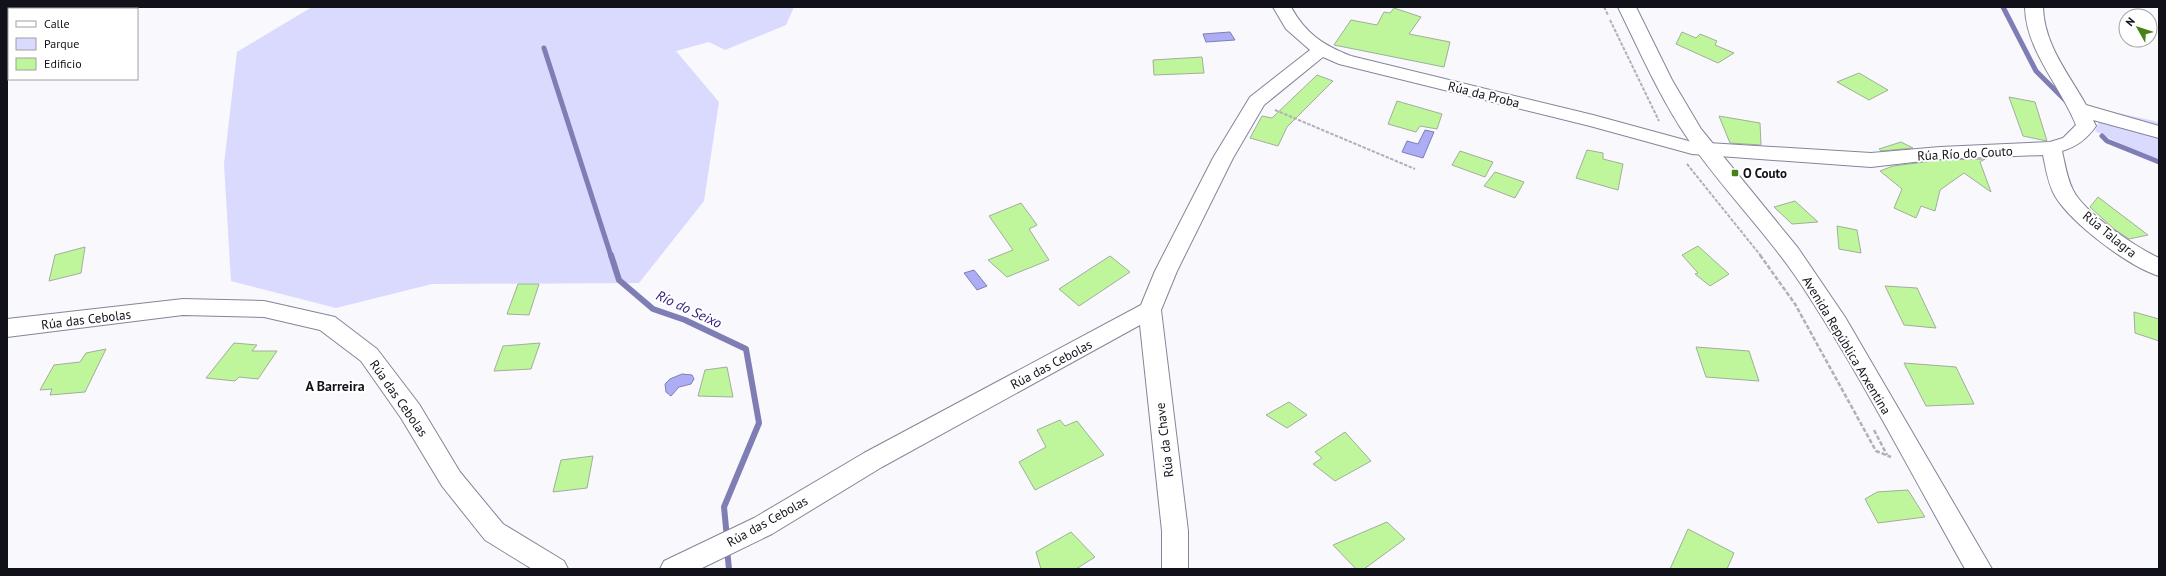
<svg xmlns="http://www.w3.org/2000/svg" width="2166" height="576" font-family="'PT Sans',sans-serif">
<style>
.green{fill:#d9dafe}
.water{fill:#adadf6;stroke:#7e7eb4}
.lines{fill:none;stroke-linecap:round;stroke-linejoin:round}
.stream-far1{stroke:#7e7eb4;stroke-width:5}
.stream{stroke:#7e7eb4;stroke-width:6}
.building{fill:#bff69c;stroke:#a2ae9b}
.street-casing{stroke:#848599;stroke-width:2}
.secondary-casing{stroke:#848599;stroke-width:2}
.path-far1{stroke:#b0b0b6;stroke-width:2;stroke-dasharray:3.5 1.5;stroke-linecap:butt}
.path{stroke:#b0b0b6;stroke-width:2.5;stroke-dasharray:4.5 2;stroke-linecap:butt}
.street{fill:#fff;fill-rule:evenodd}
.secondary{fill:#fff;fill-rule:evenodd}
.poi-dot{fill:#498017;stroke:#fff;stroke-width:1.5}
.labels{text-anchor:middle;stroke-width:4;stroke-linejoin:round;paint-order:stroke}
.street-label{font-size:13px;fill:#111119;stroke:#fff}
.poi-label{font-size:13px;font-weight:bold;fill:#111119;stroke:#fff;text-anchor:start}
.water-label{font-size:14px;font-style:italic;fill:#321a82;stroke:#fff}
.neighbourhood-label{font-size:14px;font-weight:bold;fill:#111119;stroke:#fff}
</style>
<rect width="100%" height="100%" fill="#f8f8fd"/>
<path class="green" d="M312 7H794L786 25 725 50 709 42 676 51 719 102 704 201 639 283 432 284 336 308 231 281 224 164 237 52Z
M2104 110 2159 122V163L2095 131Z"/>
<path class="water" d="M1230 32 1235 40 1206 42 1203 34Z
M1425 130 1434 132 1423 158 1402 152 1407 141 1418 144Z
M974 270 987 286 977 290 964 273Z
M682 374 692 375 694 379 691 384 679 387 671 396 666 392 665 384 670 379Z"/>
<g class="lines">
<path class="stream-far1" d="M2003 7 2036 71 2066 101
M544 48 611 256
M2102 136 2107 141 2159 162"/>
<path class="stream" d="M611 255 619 280 653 309 685 320 746 349 759 423 724 507 727 538
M727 549 729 569"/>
</g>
<path class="building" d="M1394 8 1421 17 1409 34 1450 42 1444 67 1334 45 1351 20 1377 25 1384 12 1390 13Z
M1682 32 1696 38 1700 34 1717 41 1715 45 1734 53 1718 63 1676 44Z
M1202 57 1204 73 1154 75 1153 60Z
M1859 73 1888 90 1869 100 1837 82Z
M1317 75 1333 81 1287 127 1278 146 1250 138 1262 116 1272 118Z
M2009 97 2035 102 2047 141 2023 136Z
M1397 101 1442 114 1437 129 1420 126 1416 132 1388 124Z
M1719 116 1760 123 1761 145 1730 143Z
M1901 142 1913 148 1881 151 1879 149Z
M1587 150 1603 153V159L1623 164 1618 190 1576 178Z
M1460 151 1493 162 1485 177 1452 165Z
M1985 159 1980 162 1991 192 1964 173 1940 190 1935 211 1921 206 1916 218 1894 208 1902 189 1880 171 1893 166 1940 160Z
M1495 172 1524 182 1515 198 1484 186Z
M2098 197 2148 235 2129 239 2114 229 2090 207Z
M1795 201 1818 222 1792 224 1774 207Z
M1021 203 1037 225 1029 229 1049 260 1007 277 988 260 1013 250 989 216Z
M1837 226 1857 230 1861 253 1839 249Z
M1698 246 1729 274 1710 286 1695 274 1698 273 1682 255Z
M85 247 81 273 49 281 55 255Z
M1110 256 1130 272 1079 306 1059 289Z
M518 284H539L529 315 507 314Z
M1885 286 1917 288 1936 328 1904 325Z
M2134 312 2159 319V341L2135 333Z
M234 343 257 345 252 351H277L258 379 239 377 235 381 206 378Z
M540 343 531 369 494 371 503 346Z
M1696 347 1749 351 1759 381 1706 377Z
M106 349 85 392 50 395 52 389 40 390 54 365 80 362 86 353Z
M1904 363 1956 367 1974 404 1926 406Z
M727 367 733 397 698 396 705 370Z
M1289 402 1307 415 1287 428 1266 415Z
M1060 420 1065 426 1077 421 1104 455 1035 490 1019 462 1046 447 1037 430Z
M1345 432 1371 461 1335 481 1313 464 1322 458 1315 452Z
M593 456 587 488 553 492 561 460Z
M1908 490 1925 517 1878 523 1865 499 1877 492Z
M1387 522 1405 539 1364 569H1356L1333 545Z
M1688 529 1734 553 1727 569H1670Z
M1071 532 1095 557 1076 569H1041L1036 552Z"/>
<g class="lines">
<defs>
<path id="street" d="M1273 7H1291C1306 34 1323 45 1351 56L1593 115 1692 142 1871 153 1940 147 2050 142 2063 138 2076 125C2060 85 2026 51 2025 7H2043C2044 45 2069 74 2086 105L2159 126V138L2093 120 2096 126C2087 139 2076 147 2062 151 2065 164 2067 178 2073 190 2084 213 2136 247 2159 258V276C2129 267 2071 223 2055 196 2048 184 2046 169 2043 155L1940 159 1871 167 1692 154 1590 126 1339 64 1323 57 1264 105 1233 158 1177 271 1161 310 1188 531V569H1162V531L1140 325 882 467 772 534 700 569H660L664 561 754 518 864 453 1141 305 1155 271 1213 158 1250 97 1310 50 1286 29Z
M183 299 264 301 335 317 377 349 419 404 460 472 503 524 564 561 568 569H532L485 540 442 486 401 418 361 361 320 330 264 317 183 315 7 337V319Z"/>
<path id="secondary" d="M1618 7H1636L1672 80 1701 129 1798 248 1845 317 1992 569H1965C1913 477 1865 383 1808 295 1773 239 1725 193 1688 139 1660 98 1640 52 1618 7Z"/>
</defs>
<use href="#street" class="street-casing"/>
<use href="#secondary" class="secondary-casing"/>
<path class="path-far1" d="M1604 7 1608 15
M1610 20 1659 121
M1275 110 1415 169
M1687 164 1761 256"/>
<path class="path" d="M1760 255 1795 304 1876 451 1891 457
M1874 430 1887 455"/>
<use href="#street" class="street"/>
<use href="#secondary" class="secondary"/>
</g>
<rect class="poi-dot" x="1731" y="169" width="8" height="8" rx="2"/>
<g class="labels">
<g class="street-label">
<text transform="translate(1484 94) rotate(14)" y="5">Rúa da Proba</text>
<text transform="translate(1965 153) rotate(-3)" y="5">Rúa Río do Couto</text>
<text transform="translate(2110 234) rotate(39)" y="5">Rúa Talagra</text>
<text transform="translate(86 319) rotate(-7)" y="5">Rúa das Cebolas</text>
<text transform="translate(1847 345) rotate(59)" y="5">Avenida República Arxentina</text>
<text transform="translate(1051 364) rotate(-28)" y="5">Rúa das Cebolas</text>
<text transform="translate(399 398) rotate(55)" y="5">Rúa das Cebolas</text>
<text transform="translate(1164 440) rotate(-97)" y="5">Rúa da Chave</text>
<text transform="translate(767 521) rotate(-29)" y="5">Rúa das Cebolas</text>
</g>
<g class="poi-label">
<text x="1743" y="178">O Couto</text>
</g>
<g class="water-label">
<text transform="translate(689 309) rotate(25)" y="5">Río do Seixo</text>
</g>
<g class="neighbourhood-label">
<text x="335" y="391">A Barreira</text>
</g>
</g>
<rect width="2166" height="576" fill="none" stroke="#111119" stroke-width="16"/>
<rect x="8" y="8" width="130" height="72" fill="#ffffff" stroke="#a0a0a3"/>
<rect x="16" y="21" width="20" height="6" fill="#ffffff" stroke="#a0a0a3"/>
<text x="44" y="28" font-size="12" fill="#111119">Calle</text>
<rect x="16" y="38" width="20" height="12" fill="#d9dafe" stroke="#a0a0a3"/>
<text x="44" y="48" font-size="12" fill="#111119">Parque</text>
<rect x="16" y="58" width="20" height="12" fill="#bff69c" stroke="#a0a0a3"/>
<text x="44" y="68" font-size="12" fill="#111119">Edificio</text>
<g transform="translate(2138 28) rotate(309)"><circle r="19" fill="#ffffff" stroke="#a0a0a3"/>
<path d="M0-3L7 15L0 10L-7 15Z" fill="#498017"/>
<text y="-6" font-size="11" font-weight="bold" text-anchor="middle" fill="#111119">N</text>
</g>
</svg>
